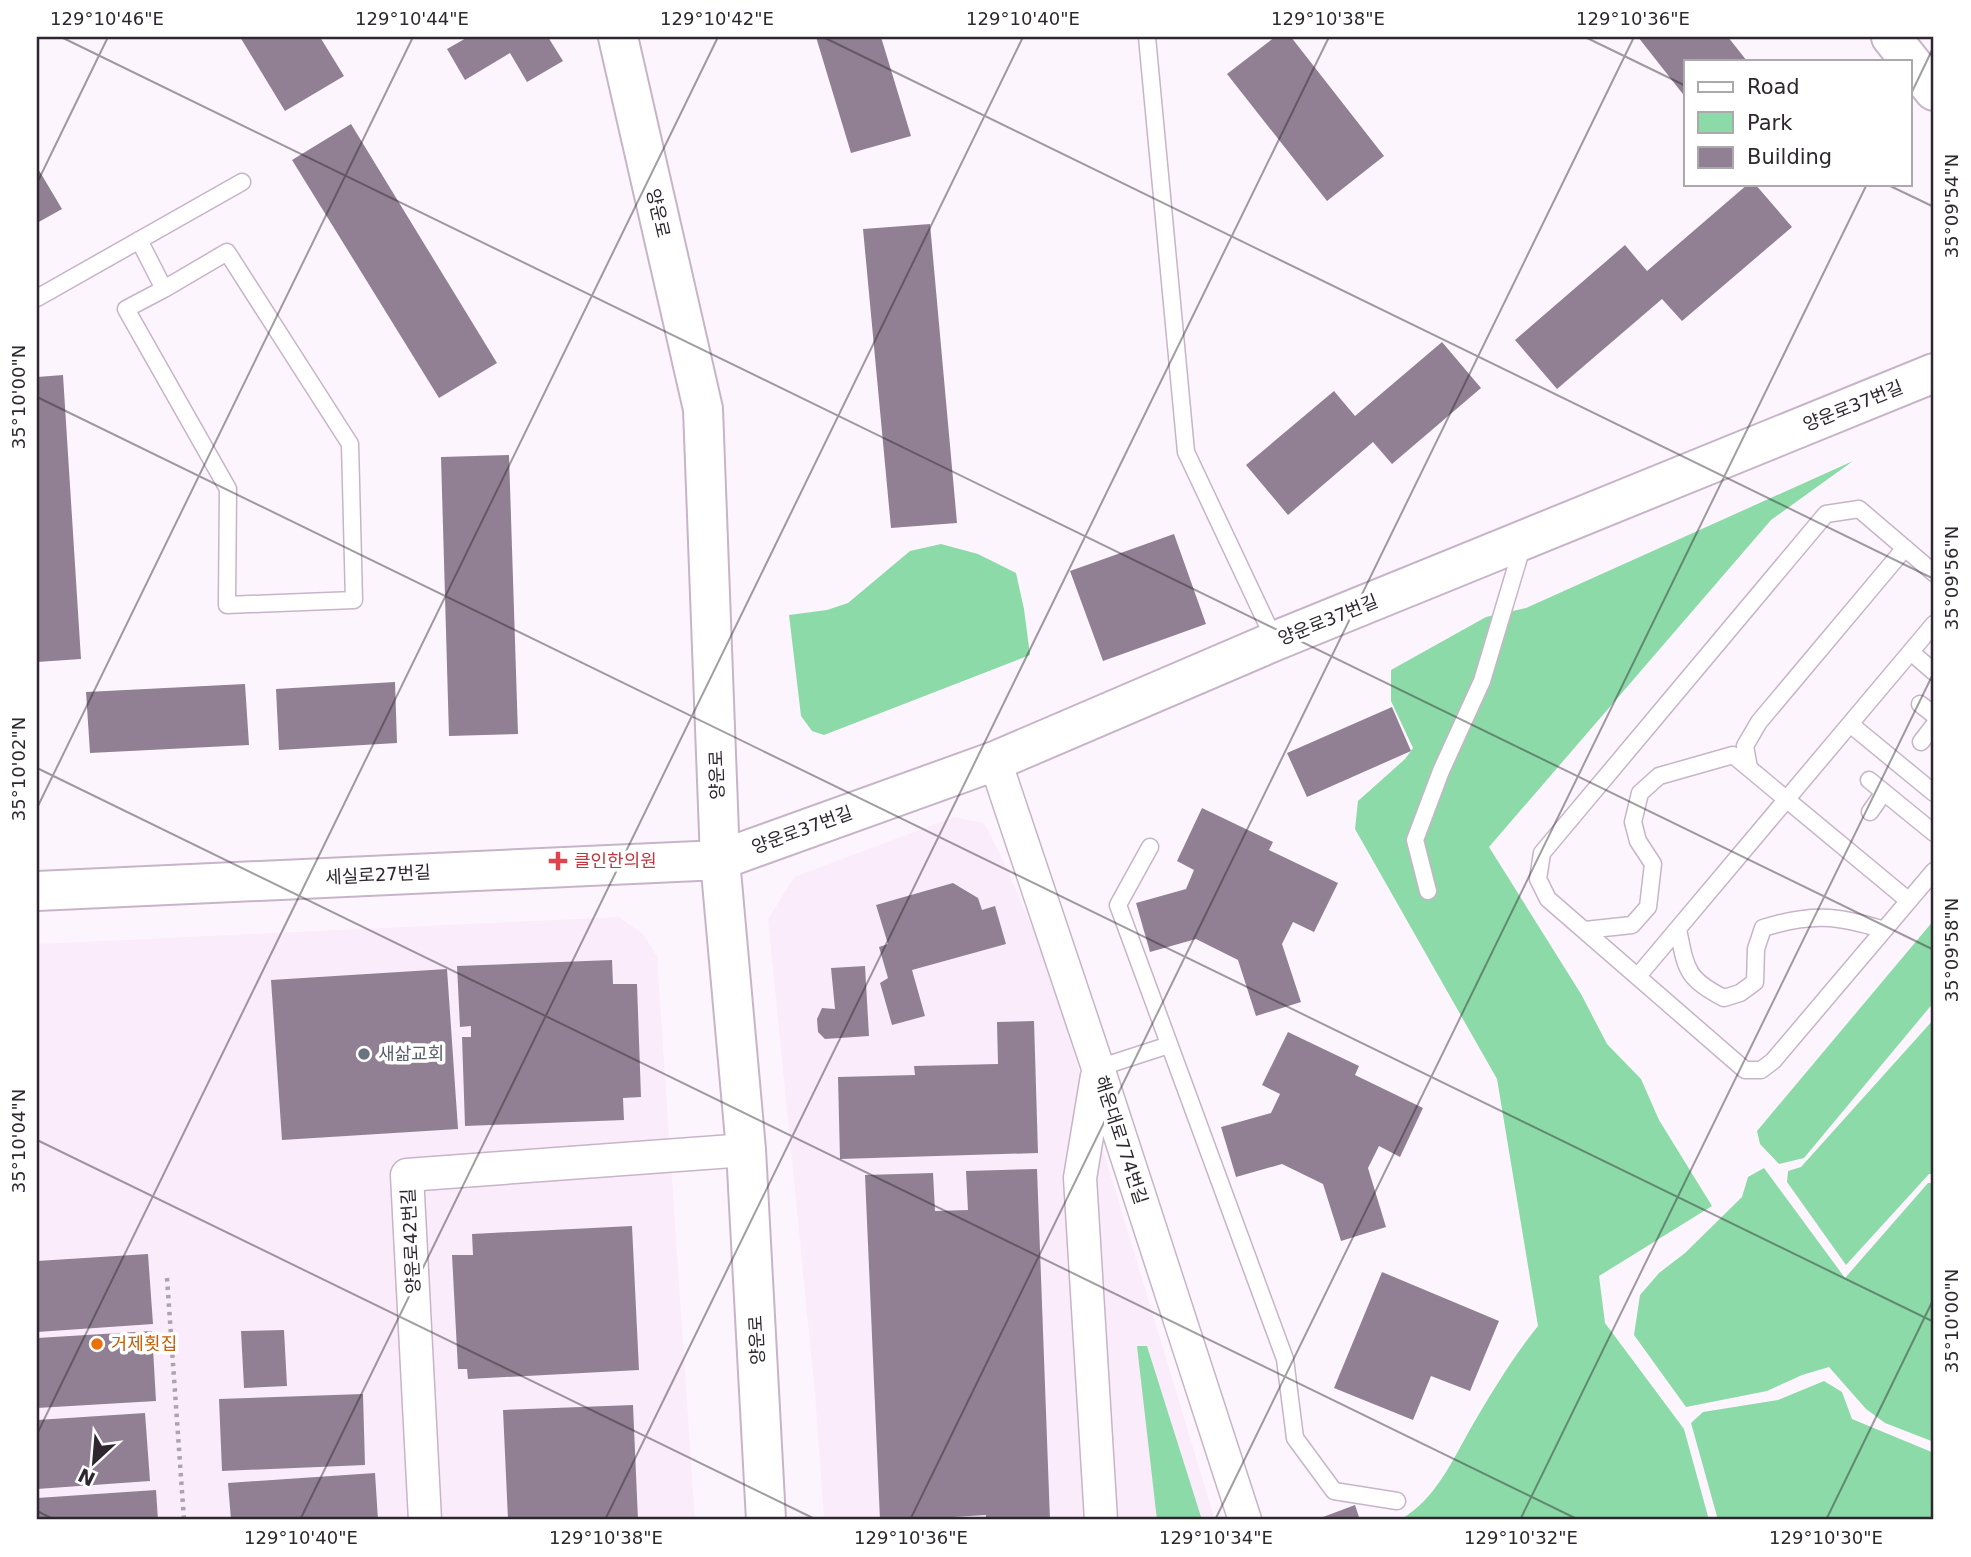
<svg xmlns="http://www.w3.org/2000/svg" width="1971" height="1557" font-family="'DejaVu Sans','Noto Sans KR',sans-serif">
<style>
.built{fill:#fbecfc}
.green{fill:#8cdaa7}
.building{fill:#918093}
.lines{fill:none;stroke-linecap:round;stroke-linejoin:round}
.lane-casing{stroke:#c7b4c8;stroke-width:19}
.street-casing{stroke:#c7b4c8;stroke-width:35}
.secondary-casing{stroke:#c7b4c8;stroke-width:42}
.path{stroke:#aba4ac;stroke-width:4.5;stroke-dasharray:3.5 5;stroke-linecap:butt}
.lane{stroke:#fff;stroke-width:16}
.street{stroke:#fff;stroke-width:32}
.secondary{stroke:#fff;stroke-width:38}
.ticks{fill:none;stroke:#2e272f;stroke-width:2;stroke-opacity:0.45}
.health-dot{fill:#e0444e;stroke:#fff;stroke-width:2.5}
.worship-dot{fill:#6b7280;stroke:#fff;stroke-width:2.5}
.food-dot{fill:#e8710a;stroke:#fff;stroke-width:2.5}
.labels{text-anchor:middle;stroke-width:7;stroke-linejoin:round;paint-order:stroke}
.street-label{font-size:18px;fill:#2e272f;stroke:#fff}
.health-label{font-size:18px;fill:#be3a42;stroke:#fff;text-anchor:start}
.worship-label{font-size:18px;fill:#5b616d;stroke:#fff;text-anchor:start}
.food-label{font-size:18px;fill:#c56008;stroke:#fff;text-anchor:start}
.neatline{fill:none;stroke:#2e272f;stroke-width:2.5}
.ticks-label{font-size:18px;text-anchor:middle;fill:#2e272f}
</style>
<rect width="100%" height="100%" fill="#fdf5fe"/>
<path class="built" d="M954 817 984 823 1004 862 1045 958 1215 1520H824L815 1394 768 919 794 877Z
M619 917 643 934 657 956 695 1520H37V944Z"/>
<path class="green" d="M1853 461 1771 520 1489 847 1581 994 1607 1044 1641 1079 1659 1120 1712 1206 1599 1276 1605 1323 1684 1429 1709 1520H1400C1436 1499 1452 1461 1472 1426 1492 1392 1513 1357 1538 1326L1497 1079 1355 829 1358 801 1405 759 1413 748 1391 701V670L1486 617 1526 608Z
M941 544 978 554 1016 573 1024 609 1030 655 824 735 812 731 801 716 789 615 827 610 848 603 910 551Z
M1934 920V1002L1804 1158 1779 1164 1760 1144 1757 1131Z
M1934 1019V1174H1929L1846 1265 1787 1182 1788 1171 1801 1167Z
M1764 1168 1845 1278 1928 1183H1934V1442L1885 1423 1866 1409 1829 1367 1802 1375 1767 1391 1686 1407 1634 1335 1640 1295 1659 1273 1685 1253 1742 1197 1748 1177Z
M1137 1346H1147L1202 1520H1157Z
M1824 1381 1842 1392 1852 1419 1934 1453V1520H1718L1691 1423 1703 1412 1778 1400Z"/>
<path class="building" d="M240 37H320L344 76 285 111Z
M468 37H548L563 61 527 82 510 53 465 80 447 49Z
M816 37H881L911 136 851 153Z
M1275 37H1291L1384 156 1327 201 1227 74Z
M1638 37H1728L1747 61H1686V98Z
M351 124 497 363 439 398 292 160Z
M37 167 62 209 37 223Z
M1748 184H1755L1792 227 1682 321 1662 299 1557 389 1515 340 1625 245 1647 271Z
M930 224 957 523 891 528 863 229Z
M1442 342 1481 388 1392 464 1373 442 1288 515 1246 465 1334 391 1355 416Z
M63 375 81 659 37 662V377Z
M509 455 518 734 449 736 441 457Z
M1174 534 1206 624 1103 661 1070 571Z
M395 682 397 743 279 750 276 689Z
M245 684 249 745 90 753 86 692Z
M1392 707 1411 751 1307 797 1287 753Z
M1202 808 1273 842 1269 850 1338 883 1314 932 1293 922 1282 944 1301 1002 1256 1016 1238 960 1196 939 1150 952 1136 903 1186 889 1194 870 1177 861Z
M953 883 978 898 982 910 995 906 1006 944 912 970 925 1016 892 1025 880 983 888 978 879 947 888 944 876 905Z
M612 960 613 984H637L641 1097 623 1098 624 1120 465 1126 462 1037H471V1026L460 1027 457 966Z
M865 966 869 1036 825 1039 818 1032 817 1019 822 1008 835 1009 831 968Z
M447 969 458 1129 282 1140 271 980Z
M1034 1021 1038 1153 840 1159 838 1077 915 1075 914 1066 998 1064 997 1022Z
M1288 1032 1359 1066 1355 1075 1423 1108 1400 1157 1379 1146 1368 1168 1386 1227 1341 1241 1323 1184 1282 1164 1236 1177 1221 1127 1271 1113 1280 1094 1262 1085Z
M1037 1169 1050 1520H986V1515L953 1517 954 1520H880L865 1175 933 1173 935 1211 968 1210 966 1171Z
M632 1226 639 1370 468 1379 467 1369H458L452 1255H473L472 1234Z
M148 1254 153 1324 37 1332V1261Z
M1382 1272 1499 1321 1470 1391 1431 1376 1413 1420 1334 1388Z
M284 1330 287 1386 244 1388 241 1331Z
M152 1331 156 1401 37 1408V1338Z
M363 1394 365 1465 222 1471 219 1399Z
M633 1405 638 1520H508L503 1410Z
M145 1413 150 1481 37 1489V1420Z
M375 1473 378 1520H231L228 1483Z
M156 1490 158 1520H37V1498Z
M1355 1505 1360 1520H1315Z"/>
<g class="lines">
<defs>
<path id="lane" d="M1147 37 1186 452 1275 641
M139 240 164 289 126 309 228 489 227 605 354 600 350 444 227 252 164 289
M37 298 242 182
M1934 573 1859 509 1826 514 1542 853 1538 879 1548 899 1745 1070H1761L1773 1061 1934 871
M1911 652 1934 672
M1920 704 1934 715
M1850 724 1934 793
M1921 742 1934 725
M1749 768 1745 746 1759 722 1905 548
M1869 780 1934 833
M1870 812 1884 792
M1150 847 1118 905 1285 1359 1295 1438 1334 1491 1397 1501
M1428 891 1415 840 1441 771 1482 681 1523 544
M1678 929C1686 969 1686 979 1724 998L1740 993 1755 982 1756 949 1763 928C1811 913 1837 915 1884 930
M1585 930 1632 925 1648 907 1653 864 1638 841 1633 822 1640 793 1659 776 1733 755 1909 901
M1638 976 1934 624
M1098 1068 1169 1045"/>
<path id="street" d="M995 761 1098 1068 1245 1520
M1097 1076 1080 1178 1101 1520
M425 1520 407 1175 746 1150"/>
<path id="secondary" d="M618 37 703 409 720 860 746 1150 766 1520
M1891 37 1934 91
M37 891 720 860 995 761 1275 641 1934 373"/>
</defs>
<use href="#lane" class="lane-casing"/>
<use href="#street" class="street-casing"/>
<use href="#secondary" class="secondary-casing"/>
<path class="path" d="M167 1278 184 1520"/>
<use href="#lane" class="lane"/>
<use href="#street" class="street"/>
<use href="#secondary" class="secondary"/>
</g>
<path class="ticks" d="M61 37 1934 950M823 37 1934 579M1585 37 1686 86M1910 96 1934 46M37 183 108 37M1886 184 1934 207M37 397 1934 1322M37 768 1579 1520M37 808 413 37M37 1140 817 1520M37 1434 718 37M37 1511 55 1520M300 1520 1023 37M605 1520 1329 37M910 1520 1634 37M1215 1520 1867 184M1520 1520 1934 672M1826 1520 1934 1298"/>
<path class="health-dot" d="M554.5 850.5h7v7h7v7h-7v7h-7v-7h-7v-7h7z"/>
<circle class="worship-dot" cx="364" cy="1054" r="7"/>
<circle class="food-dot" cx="97" cy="1344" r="7"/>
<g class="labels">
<g class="street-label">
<text transform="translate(658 213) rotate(77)" y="6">양운로</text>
<text transform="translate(1853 406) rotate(-22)" y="6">양운로37번길</text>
<text transform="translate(1328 620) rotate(-22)" y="6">양운로37번길</text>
<text transform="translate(717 775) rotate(-92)" y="6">양운로</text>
<text transform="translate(802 830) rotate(-20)" y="6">양운로37번길</text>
<text transform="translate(378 875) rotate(-3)" y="6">세실로27번길</text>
<text transform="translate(1121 1140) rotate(72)" y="6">해운대로774번길</text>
<text transform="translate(411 1241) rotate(-93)" y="6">양운로42번길</text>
<text transform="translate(757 1340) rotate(-93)" y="6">양운로</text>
</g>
<g class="health-label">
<text x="574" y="867">클인한의원</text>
</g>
<g class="worship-label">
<text x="378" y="1060">새삶교회</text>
</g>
<g class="food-label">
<text x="111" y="1350">거제횟집</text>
</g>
</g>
<rect width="1971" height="1557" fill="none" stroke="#ffffff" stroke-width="77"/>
<rect x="1684" y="60" width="228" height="126" fill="#ffffff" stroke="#aba9ac" stroke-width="2"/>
<rect x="1698" y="82" width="35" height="10" fill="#ffffff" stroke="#aba9ac" stroke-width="2"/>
<text x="1747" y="94" font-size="21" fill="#2e272f">Road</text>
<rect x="1698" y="112" width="35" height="21" fill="#8cdaa7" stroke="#aba9ac" stroke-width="2"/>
<text x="1747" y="130" font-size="21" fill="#2e272f">Park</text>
<rect x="1698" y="147" width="35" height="21" fill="#918093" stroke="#aba9ac" stroke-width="2"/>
<text x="1747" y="164" font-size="21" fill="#2e272f">Building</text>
<g transform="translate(94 1462) rotate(206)" stroke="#ffffff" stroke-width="5" paint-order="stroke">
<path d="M0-5L12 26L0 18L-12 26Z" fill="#2e272f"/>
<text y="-10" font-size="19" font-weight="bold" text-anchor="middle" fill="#2e272f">N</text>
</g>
<rect x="38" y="38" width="1894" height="1480" class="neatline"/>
<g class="ticks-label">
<text x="107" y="25">129°10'46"E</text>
<text x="412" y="25">129°10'44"E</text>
<text x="717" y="25">129°10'42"E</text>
<text x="1023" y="25">129°10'40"E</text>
<text x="1328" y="25">129°10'38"E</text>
<text x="1633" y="25">129°10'36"E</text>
<text transform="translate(1952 206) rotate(-90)" y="6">35°09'54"N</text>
<text transform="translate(19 397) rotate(-90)" y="6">35°10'00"N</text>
<text transform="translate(1952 578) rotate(-90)" y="6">35°09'56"N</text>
<text transform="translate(19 769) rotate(-90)" y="6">35°10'02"N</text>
<text transform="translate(1952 950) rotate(-90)" y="6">35°09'58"N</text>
<text transform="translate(19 1141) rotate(-90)" y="6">35°10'04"N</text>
<text transform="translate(1952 1321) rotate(-90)" y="6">35°10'00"N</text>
<text x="301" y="1544">129°10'40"E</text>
<text x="606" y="1544">129°10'38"E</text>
<text x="911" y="1544">129°10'36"E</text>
<text x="1216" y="1544">129°10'34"E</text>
<text x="1521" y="1544">129°10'32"E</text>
<text x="1826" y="1544">129°10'30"E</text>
</g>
</svg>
